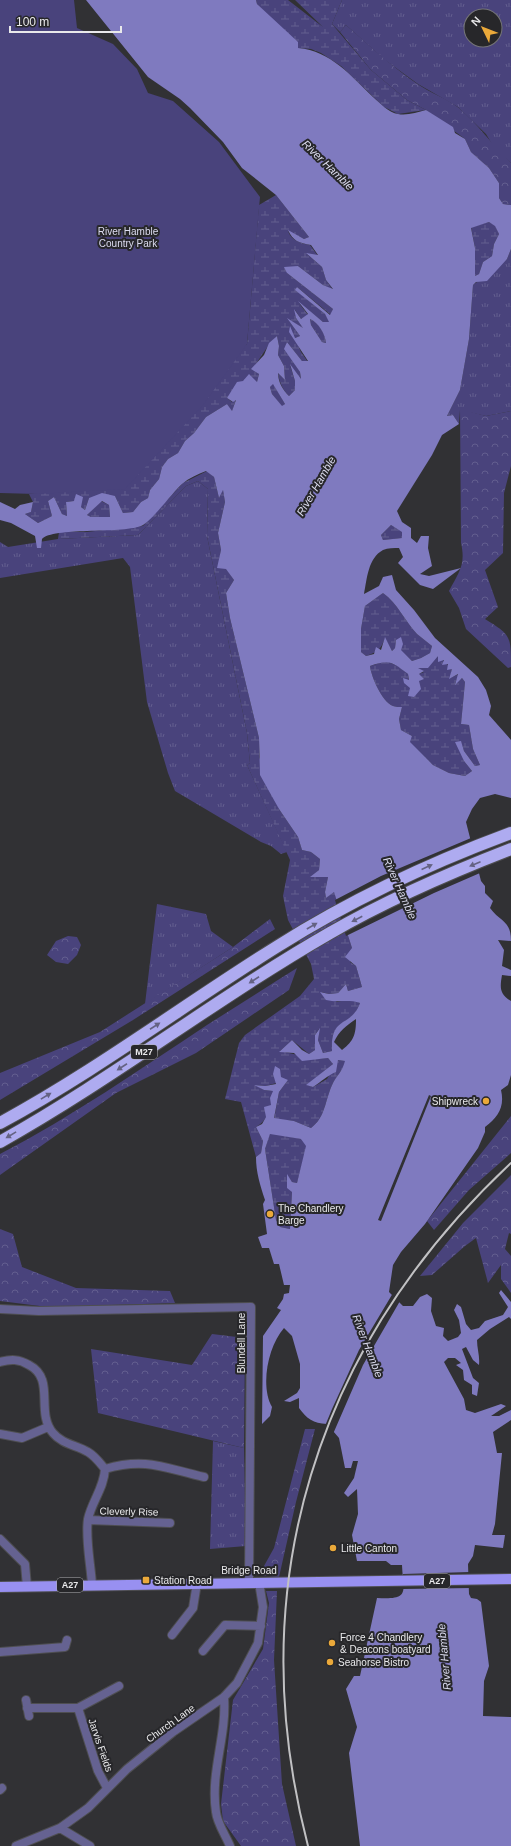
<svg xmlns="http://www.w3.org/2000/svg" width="511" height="1846" font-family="Helvetica,sans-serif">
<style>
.grass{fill:url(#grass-tufts);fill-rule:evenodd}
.forest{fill:url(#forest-crowns)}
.wetland{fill:url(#wetland-marsh)}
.park{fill:#49437c}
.water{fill:#7f7abf;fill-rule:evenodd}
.pier{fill:#313134}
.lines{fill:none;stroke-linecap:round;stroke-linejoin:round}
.minor-casing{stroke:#4e4e51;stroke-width:10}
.primary-casing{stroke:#4e4e51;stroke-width:12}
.motorway-casing{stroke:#4e4e51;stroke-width:14}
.minor{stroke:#656291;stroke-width:8}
.primary{stroke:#9890f1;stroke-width:10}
.motorway{stroke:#aeabf0;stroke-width:12}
.rail{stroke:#c1c1c3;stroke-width:2}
.oneway{fill:#646283}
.poi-dot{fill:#eba93a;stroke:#27272a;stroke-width:1.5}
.labels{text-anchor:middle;stroke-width:4;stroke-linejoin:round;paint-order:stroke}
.shield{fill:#27272a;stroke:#afafb1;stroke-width:1}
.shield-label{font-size:9px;font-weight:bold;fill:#e9e9eb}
.park-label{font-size:10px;fill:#dcdcf0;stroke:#27272a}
.poi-label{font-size:10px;fill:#e9e9eb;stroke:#27272a;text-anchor:start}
.street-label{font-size:10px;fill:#e9e9eb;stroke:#27272a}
.water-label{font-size:11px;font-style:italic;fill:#dbdbee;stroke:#27272a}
</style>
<defs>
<pattern id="grass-tufts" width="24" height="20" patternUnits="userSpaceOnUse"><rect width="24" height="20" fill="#49437c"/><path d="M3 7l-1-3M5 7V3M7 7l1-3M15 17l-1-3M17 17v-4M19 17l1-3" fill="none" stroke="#635e8f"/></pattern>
<pattern id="forest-crowns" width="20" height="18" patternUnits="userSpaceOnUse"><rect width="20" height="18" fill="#49437c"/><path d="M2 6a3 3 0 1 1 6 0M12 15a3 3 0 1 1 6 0" fill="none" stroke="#635e8f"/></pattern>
<pattern id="wetland-marsh" width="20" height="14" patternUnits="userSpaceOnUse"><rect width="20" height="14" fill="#49437c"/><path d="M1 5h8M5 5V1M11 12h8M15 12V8" fill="none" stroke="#635e8f"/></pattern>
</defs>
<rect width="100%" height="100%" fill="#313134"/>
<path class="grass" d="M342 0H511V163L495 149 486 134 458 107 418 84 385 60 346 25 340 32 332 24ZM471 16H495V40H471Z
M511 249V411L486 416 460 410 459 424 453 415 447 416 460 390 469 339 473 285 507 259Z
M198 481 208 489 207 536 247 733 250 763 247 765 287 852 281 854 271 846 261 842 175 791 168 773 147 702 130 567 123 558 0 578V542L8 547 58 539 138 535 186 486Z
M157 904 206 914 211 931 233 947 145 1004Z
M213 1441 244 1448 246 1546 210 1549Z"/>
<path class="forest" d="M346 25C369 45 391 66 416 83 430 93 446 98 459 108 479 125 492 145 511 163V205L503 204 499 198V183L489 168 471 152 465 139 426 110 407 100 371 70 340 32Z
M460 409 486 416 511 411V466L504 493 503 553 485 570 498 607 485 619C511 635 511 636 511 667L508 668 466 629 459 608 449 591C459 572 466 565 461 543Z
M270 919 275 929 133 1020 0 1100V1073L100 1032 233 947Z
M68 936 77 937 81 945 77 955 68 964 56 962 47 955 56 941Z
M297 968 289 990 196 1053 116 1093 0 1175V1154C73 1116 139 1070 207 1025 237 1006 267 987 297 968Z
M511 1116V1153L469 1190 434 1230 427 1221Z
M511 1175V1234L509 1233 505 1249 511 1256V1293L501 1279V1265L488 1283 476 1238 465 1246 432 1275 420 1276 463 1223Z
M0 1229 13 1234 22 1267 76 1288 170 1291 175 1303 48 1307 0 1301Z
M212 1334 245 1338 244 1448 98 1413 91 1349 192 1365Z
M305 1429H315L296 1502 279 1577 259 1575 274 1548Z
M266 1591H277L274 1660 282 1784 296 1846H241L223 1821 221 1804 233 1700 263 1649 269 1603Z"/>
<path class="wetland" d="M256 0H288L323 27 295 0H342L332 24 371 70 407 100 426 110 398 114 384 107 341 66 321 53 311 49 298 48 257 4Z
M276 195 309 237 304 239 288 231C292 241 300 243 310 245L318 256 307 254 322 267 326 280 333 290 323 285 298 266 287 273 333 309 331 315 297 287 296 290 325 314 330 322H323L299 303 308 315 301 319 295 310 296 318 304 329 288 319 300 336 295 338 301 352 308 362 302 361 287 342 285 349 300 372 301 380 290 365 295 381V390L289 396C283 390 279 382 278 373L285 380 284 366 278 355 279 346 277 336C267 345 261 358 252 369L259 374 257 382 227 398 232 402 236 399 232 412 227 404 206 417 194 433 185 441 178 453 168 459 162 467 159 479 150 490 148 498 141 502 133 512 123 513 115 496 89 498 85 510 74 501 66 502 67 516 62 514 54 497 48 501 52 516 38 523 25 514 31 512 33 502 29 494H36L247 344 259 205Z
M489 222 495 225 499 234 494 244 492 256 483 262 479 274 475 276V248L471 227Z
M310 319C319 323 325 333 326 343L322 342 311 325Z
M273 383 285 404 282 407 272 394 270 387Z
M207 471 214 477 219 498 223 489 225 502 218 533 221 550 218 568H226L234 580 226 593 230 618 259 738V757L279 809 298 837 302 850 311 852 320 859 319 870 311 877H328L325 892 326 898 334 891 352 948 350 962 356 966 362 987 348 991 346 984 338 993 329 994 321 992 337 1002 350 999 360 1003C352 1028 330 1015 332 1051L323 1053 318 1040 319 1029 315 1035V1050L309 1054 292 1040 280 1051 316 1059 328 1058 333 1064 307 1085 313 1087 327 1079 338 1060 346 1061C342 1071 338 1074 333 1083 325 1099 326 1117 311 1128L294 1121 274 1119 279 1092 288 1080 265 1086 255 1085 264 1090 273 1091C272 1104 269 1120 256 1127L263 1141 261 1153 256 1157 241 1102 225 1099 239 1043 245 1035 300 996 314 979 311 964 288 920 283 896 290 860 247 765 250 763 247 733 207 536 208 489 198 481 186 486 138 535 58 539 59 532H86L143 526 183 483Z
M101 501 109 505 110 517H91L87 515Z
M391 525 403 532V538L383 540 381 535Z
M383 593C398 604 404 620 417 634 422 638 427 642 432 646L430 653 421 658 412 661 400 650 396 640 395 648 392 651 385 638C381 649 378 652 366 656L361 652V629L365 606Z
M438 655 452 669 450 678 459 674 455 684 462 678 465 682 461 724 469 725 473 749 480 765 475 766 464 751 461 742 464 761 472 771 465 776 449 773 433 765 409 742 412 736 401 730 399 719 402 707C400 707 395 707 393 706 382 702 371 676 370 666L386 661 398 666 408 674 409 681 404 683 419 681V674L424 672 417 668Z
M270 1133 302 1139 307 1146 297 1183 292 1182 287 1175 292 1192 290 1229 280 1227 276 1220 265 1149Z"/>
<path class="park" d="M0 0H74L77 28 113 44 137 69 148 93 173 101 219 142 260 197 247 344 203 405 125 489 36 494 0 493Z"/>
<path class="water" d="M86 0H256L257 4 298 42V48C331 51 351 76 373 97 380 103 389 113 398 114 407 116 417 112 426 110L453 127 455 133 465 139 471 152 489 168 499 183V198L503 204 511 205V249L507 259 487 281 476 282 473 285 469 339 460 390 447 416 453 415 459 424 442 435 432 455 397 511 402 522 411 528V538L417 543 421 536H429L428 548 432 566 420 574 429 576 461 568 433 589 420 585 398 563 403 557 399 548C394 548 388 548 383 550 368 558 367 579 364 594L379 586 383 577 392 575 396 590 414 610 435 638 478 677 486 690 491 706 489 715 511 740V798L495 794 480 798 472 809 466 822 481 881 485 886V893L493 901 490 908C500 922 511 920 511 941L498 940 504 950 502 966 511 970V976L502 975C500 987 499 994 511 1001V1075L508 1085 501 1090C505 1107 498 1117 485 1127V1132L478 1148 425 1224 401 1252 393 1265 389 1292 403 1306H413L420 1297 427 1294 432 1298 431 1311 436 1326 444 1328 443 1336 448 1341 458 1337 461 1333 459 1320 454 1310 457 1304 461 1307 466 1324 471 1330 479 1328 485 1321 503 1315 508 1307 499 1293 501 1290 511 1302V1319L509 1317 490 1329 477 1340C477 1349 480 1356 479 1365L473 1360 466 1347 462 1349 473 1378 479 1383 477 1396 472 1394V1385L464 1380 463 1370 456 1365 461 1363 455 1358H448L444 1362 464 1399 466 1410 475 1413 501 1404 506 1406 491 1416H499L511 1410V1420L493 1432 497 1453H502L495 1524 492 1535H505L503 1548 475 1545 473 1556 468 1564 469 1594 471 1598 477 1599 481 1602 489 1666 484 1681 483 1716 511 1717V1846H360L349 1753 357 1727 346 1689 354 1676H360L377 1598C411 1600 403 1592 402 1565H391L386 1561H357L352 1535 358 1514 357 1489 348 1497 344 1493 354 1478 358 1461H353L351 1468H345L339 1438 327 1424C313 1423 307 1419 299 1408V1398L290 1402 284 1401 297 1393 300 1388V1364L292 1336 284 1328C268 1346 260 1386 272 1407L270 1416 262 1424 263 1336 281 1310 277 1308 283 1299 284 1294 289 1293 290 1285H284L279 1264H274L269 1248H262L258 1237 267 1234 263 1204 265 1200C260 1185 256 1172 256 1157L261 1153 263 1141 256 1127 262 1124 266 1117 264 1107 271 1105 270 1098 273 1091 264 1090 254 1085 265 1086 276 1084 273 1074 275 1066 280 1069 281 1077 288 1080 279 1092 274 1118 294 1121 311 1128C326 1117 325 1099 333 1083 337 1075 342 1072 345 1061L338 1060 336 1072C328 1075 321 1082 313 1087L306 1085 333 1064 328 1058 302 1061 294 1053 279 1052 292 1040 302 1050 309 1054 315 1050V1035L320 1028 318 1040 323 1053 332 1051C330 1015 351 1028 360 1003 348 999 338 1003 326 1000L320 992 329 994 338 993 346 984 348 991 362 987 356 966 345 957 352 948 334 892 326 898 325 892 328 877H310L319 870 320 859 311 852 302 850 298 837 279 809 260 775 259 738 230 618 226 593 234 580 226 569 217 568 221 550 218 533 225 502 223 490 219 498 214 477 206 471C198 474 189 478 182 484 173 492 150 523 141 526 119 534 53 527 42 539L41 548H37L35 536 11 523 0 520V502L15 509 20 505 33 502 31 512 25 514 38 523 52 516 48 501 54 497 62 514 67 516 66 502 74 501 76 494 83 497 81 507 85 510 89 498 102 493 115 496 123 513 133 512 141 502 148 498 150 490 159 479 162 467 168 459 178 453 185 441 194 433 206 417 227 404 232 411 236 400 233 402 227 398 237 382 243 381 249 374 257 382 259 374 251 369 264 355 269 343 277 336 279 346 278 355 284 366 285 380 278 373C278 382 283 390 289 396L295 390V381L290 364 301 379 300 372 284 349 287 342 302 361H308L289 332 290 326 295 338 300 336 287 318 303 328 296 318 294 309 301 319 308 314 298 301 323 322H329L325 314 295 290 297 287 330 315 333 309 287 273 284 267 298 266 323 285 333 289 326 280 322 267 306 253 318 255 311 245C299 243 293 241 288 230L304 239 309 237 276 195 242 168 223 142 190 108 180 99 148 77ZM489 222 495 226 499 234 494 244 492 256 483 262 479 274 475 276V248L471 228ZM310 319C319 323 325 334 326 343L322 342 311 325ZM273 384 285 404 282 406 272 394 270 387ZM102 501 109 505 110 517H91L87 515ZM391 525 402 532V538L383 540 381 535ZM383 593C398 604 404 620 417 634 422 638 427 642 432 646L430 653 421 658 412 661 401 650 403 644 401 637 396 640 395 648 392 651 385 637 381 650 376 647 374 654 366 656 361 652V629L365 606ZM438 656V662L444 660 442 665 448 664 447 670 452 669 449 679 458 674 455 685 462 678 465 682 461 724 469 725 473 749 480 765 475 766 464 751 461 741 455 742 464 761 472 771 465 776 449 773 433 765 410 742 412 736 401 730 399 719 402 707C400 707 395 707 393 706 382 702 371 676 370 666 390 659 392 662 408 674L409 680 403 678 404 683 410 688 408 696 414 697 421 689 419 681 424 679 419 674 424 671 418 668H428ZM356 1019C356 1034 354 1041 342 1050L334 1042C339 1031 346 1026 356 1019ZM270 1134 301 1139 306 1146 297 1183 292 1182 287 1174V1188L292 1192 290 1229 280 1227 276 1220 265 1149Z"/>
<path class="pier" d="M471 838 480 873 434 893 346 936 335 900 381 876Z
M429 1095 431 1096 381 1221 378 1220Z
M393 1293 400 1301 363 1365 333 1434 325 1426 332 1409 359 1350Z
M470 1572 471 1588 403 1589V1574Z"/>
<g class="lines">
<defs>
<path id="minor" d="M0 1309 39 1311 251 1307 249 1582
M0 1362C11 1359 19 1359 29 1365 56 1379 35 1412 53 1433 62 1444 76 1445 88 1452 95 1456 100 1463 105 1469 104 1488 92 1501 88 1519 85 1538 91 1566 92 1585
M0 1434 22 1438 48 1427
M105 1469C146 1457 164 1468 204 1477
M88 1520 170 1523
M0 1539 25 1564 27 1587
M172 1635 193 1608 197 1583
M203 1651 225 1625 261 1626
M0 1652 65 1647 67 1640
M224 1697C227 1736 210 1772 216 1812 217 1823 226 1836 230 1846
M26 1700 29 1716
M27 1708H78L119 1686
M78 1708 98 1771 107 1788
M0 1790 2 1788
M60 1828 90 1846
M16 1846 60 1828 88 1808 127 1769 173 1732 224 1697 237 1683 258 1643 263 1607 259 1582"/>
<path id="primary" d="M0 1587 511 1579"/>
<path id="motorway" d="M0 1123C96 1071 185 1004 278 946 351 900 430 863 511 833
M0 1142C114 1078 217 998 330 933 387 900 449 873 511 849"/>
</defs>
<use href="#minor" class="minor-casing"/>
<use href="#primary" class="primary-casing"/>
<use href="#motorway" class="motorway-casing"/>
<use href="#minor" class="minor"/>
<use href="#primary" class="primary"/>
<use href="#motorway" class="motorway"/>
<path class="rail" d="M308 1846C240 1585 316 1346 511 1163"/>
</g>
<defs><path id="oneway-solid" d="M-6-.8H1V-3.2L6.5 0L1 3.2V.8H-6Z"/></defs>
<g class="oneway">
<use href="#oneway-solid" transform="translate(475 864) rotate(157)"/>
<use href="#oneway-solid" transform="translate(427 867) rotate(-25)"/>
<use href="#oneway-solid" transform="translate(357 919) rotate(152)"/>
<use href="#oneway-solid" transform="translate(312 926) rotate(-30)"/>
<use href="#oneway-solid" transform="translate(254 980) rotate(147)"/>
<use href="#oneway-solid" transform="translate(155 1026) rotate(-33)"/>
<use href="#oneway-solid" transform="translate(122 1067) rotate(147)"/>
<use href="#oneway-solid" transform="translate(46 1096) rotate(-31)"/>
<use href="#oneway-solid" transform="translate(11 1135) rotate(149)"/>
</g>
<g class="poi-dot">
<circle cx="486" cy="1101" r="4"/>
<circle cx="270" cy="1214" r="4"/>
<circle cx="333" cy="1548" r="4"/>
<rect x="142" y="1576" width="8" height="8" rx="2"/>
<circle cx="332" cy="1643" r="4"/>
<circle cx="330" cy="1662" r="4"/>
</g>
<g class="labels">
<g class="shield">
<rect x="131" y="1045" width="26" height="14" rx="3"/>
<rect x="424" y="1574" width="26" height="14" rx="3"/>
<rect x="57" y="1578" width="26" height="14" rx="3"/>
</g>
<g class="shield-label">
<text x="144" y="1055">M27</text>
<text x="437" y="1584">A27</text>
<text x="70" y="1588">A27</text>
</g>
<g class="park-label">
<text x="128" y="235">River Hamble<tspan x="128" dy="12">Country Park</tspan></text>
</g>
<g class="poi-label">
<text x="478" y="1105" text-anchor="end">Shipwreck</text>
<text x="278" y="1212">The Chandlery<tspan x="278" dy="12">Barge</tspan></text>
<text x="341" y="1552">Little Canton</text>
<text x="154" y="1584">Station Road</text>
<text x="340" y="1641">Force 4 Chandlery<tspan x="340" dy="12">&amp; Deacons boatyard</tspan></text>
<text x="338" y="1666">Seahorse Bistro</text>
</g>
<g class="street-label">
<text transform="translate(241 1343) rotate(-90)" y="4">Blundell Lane</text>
<text transform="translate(129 1511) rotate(1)" y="4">Cleverly Rise</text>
<text x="249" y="1574">Bridge Road</text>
<text transform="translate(170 1723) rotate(-36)" y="4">Church Lane</text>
<text transform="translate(101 1745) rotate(71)" y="4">Jarvis Fields</text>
</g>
<g class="water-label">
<text transform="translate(328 165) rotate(44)" y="4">River Hamble</text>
<text transform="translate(316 486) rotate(-60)" y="4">River Hamble</text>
<text transform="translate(400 888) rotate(66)" y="4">River Hamble</text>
<text transform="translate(368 1346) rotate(69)" y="4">River Hamble</text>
<text transform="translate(444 1657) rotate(-95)" y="4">River Hamble</text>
</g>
</g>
<g transform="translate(483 28) rotate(313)"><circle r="19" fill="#27272a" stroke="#757577"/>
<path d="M0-3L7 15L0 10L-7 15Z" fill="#eba93a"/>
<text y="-6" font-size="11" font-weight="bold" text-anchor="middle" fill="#e9e9eb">N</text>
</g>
<path d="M10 26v6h111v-6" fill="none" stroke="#e9e9eb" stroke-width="2"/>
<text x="16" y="26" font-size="12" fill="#e9e9eb" stroke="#27272a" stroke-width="3" paint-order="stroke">100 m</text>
</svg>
